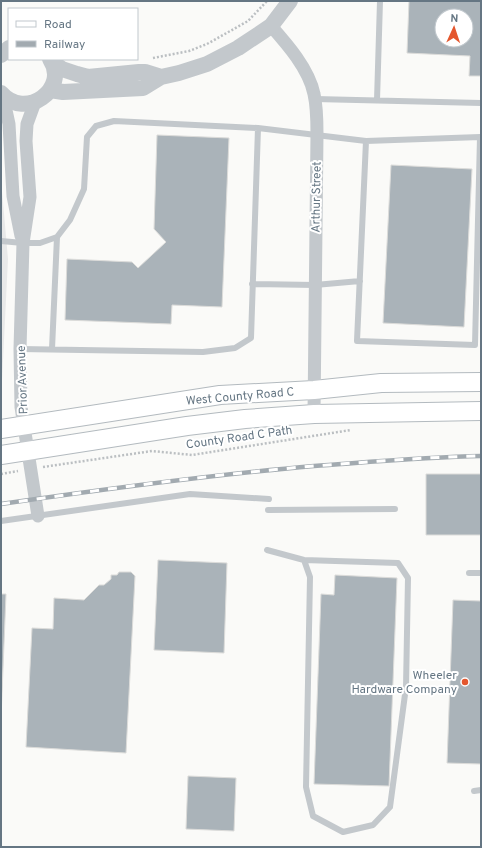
<svg xmlns="http://www.w3.org/2000/svg" width="482" height="848" font-family="Overpass,sans-serif">
<style>
.built{fill:#e8e9e9}
.building{fill:#aab3b9;stroke:#dcdcda;fill-rule:evenodd}
.lines{fill:none;stroke-linecap:round;stroke-linejoin:round}
.secondary-casing{stroke:#b3babf;stroke-width:20}
.path{stroke:#bbbfc2;stroke-width:2.5;stroke-dasharray:2 2;stroke-linecap:butt}
.service{stroke:#c3c8cc;stroke-width:6}
.minor{stroke:#c3c8cc;stroke-width:13}
.tertiary{stroke:#c3c8cc;stroke-width:16}
.secondary{stroke:#fff;stroke-width:18}
.rail-casing{stroke:#a2aab0;stroke-width:4.5}
.rail{stroke:#fff;stroke-width:3;stroke-dasharray:9;stroke-linecap:butt}
.poi-dot{fill:#e4572e;stroke:#fff;stroke-width:1.5}
.labels{text-anchor:middle;stroke-width:4;stroke-linejoin:round;paint-order:stroke}
.street-label{font-size:12px;fill:#657683;stroke:#fff}
.poi-label{font-size:12px;fill:#657683;stroke:#fff;text-anchor:end}
</style>
<rect width="100%" height="100%" fill="#fafaf8"/>
<path class="built" d="M1 180 8 259 1 401Z"/>
<path class="building" d="M409 1H481V76H469L470 56 407 53ZM442 16H466V40H442Z
M157 135 229 138 222 307 172 305 171 324 65 320 67 259 132 262 138 268 166 242 154 229Z
M391 165 472 169 464 327 383 323Z
M426 474H481V535H426Z
M158 560 227 563 224 653 154 650Z
M119 572H131L135 576 126 753 26 747 32 628 53 629 54 598 84 600 99 585H104L111 579V575H117Z
M335 575 397 578 389 786 314 784 321 594 334 595Z
M1 594H6L1 718Z
M453 600 481 601V764L447 763Z
M188 776 236 778 234 831 186 829Z"/>
<g class="lines">
<defs>
<path id="secondary" d="M1 429 220 395 314 390 381 383 481 382
M1 455 187 426 245 419 314 414 481 411"/>
</defs>
<use href="#secondary" class="secondary-casing"/>
<path class="path" d="M153 58 189 51 207 44 248 21 267 1
M43 467 152 451 192 455 351 430
M1 474 18 471"/>
<path class="service" d="M315 99 481 103
M377 100 380 1
M1 241 23 243H40L57 237 70 220 84 189 87 137 96 126 114 121 258 128 366 141 480 137 475 345 357 341 366 141
M252 284 315 285 360 281
M20 349 203 352 235 348 251 338 258 128
M52 349 57 237
M268 510 395 509
M1 521 190 494 269 499
M267 550 304 560 398 563 408 578 406 687 390 807 373 825 343 832 313 816 306 787 310 577 304 560
M469 573H481
M474 791 481 790"/>
<path class="minor" d="M271 26C287 44 309 69 314 94 317 107 317 121 317 134L314 414
M3 96 9 124 13 196 21 236
M35 102 27 124 26 141 30 197 23 243 20 349 21 407 38 516"/>
<path class="tertiary" d="M1 55 9 48
M52 62 62 69 77 74 88 77 139 72H145L161 77
M50 90 63 92 143 88 161 77 179 73 207 64 238 48 271 26 290 1
M1 93C25 121 70 89 50 59"/>
<use href="#secondary" class="secondary"/>
<defs>
<path id="rail" d="M1 504C105 489 209 475 314 466 370 462 425 457 481 456"/>
</defs>
<use href="#rail" class="rail-casing"/>
<use href="#rail" class="rail"/>
</g>
<circle class="poi-dot" cx="465" cy="682" r="4"/>
<g class="labels">
<g class="street-label">
<text transform="translate(316 197) rotate(-89)" y="4">Arthur Street</text>
<text transform="translate(22 380) rotate(-92)" y="4">Prior Avenue</text>
<text transform="translate(240 396) rotate(-5)" y="4">West County Road C</text>
<text transform="translate(239 437) rotate(-8)" y="4">County Road C Path</text>
</g>
<g class="poi-label">
<text x="457" y="679">Wheeler<tspan x="457" dy="14">Hardware Company</tspan></text>
</g>
</g>
<rect width="482" height="848" fill="none" stroke="#657683" stroke-width="4"/>
<rect x="8" y="8" width="130" height="52" fill="#ffffff" stroke="#c1c8cd"/>
<rect x="16" y="21" width="20" height="6" fill="#ffffff" stroke="#c1c8cd"/>
<text x="44" y="28" font-size="12" fill="#657683">Road</text>
<rect x="16" y="41" width="20" height="6" fill="#a2aab0" stroke="#c1c8cd"/>
<text x="44" y="48" font-size="12" fill="#657683">Railway</text>
<g transform="translate(454 28) rotate(3)"><circle r="19" fill="#ffffff" stroke="#c1c8cd"/>
<path d="M0-3L7 15L0 10L-7 15Z" fill="#e4572e"/>
<text y="-6" font-size="11" font-weight="bold" text-anchor="middle" fill="#657683">N</text>
</g>
</svg>
